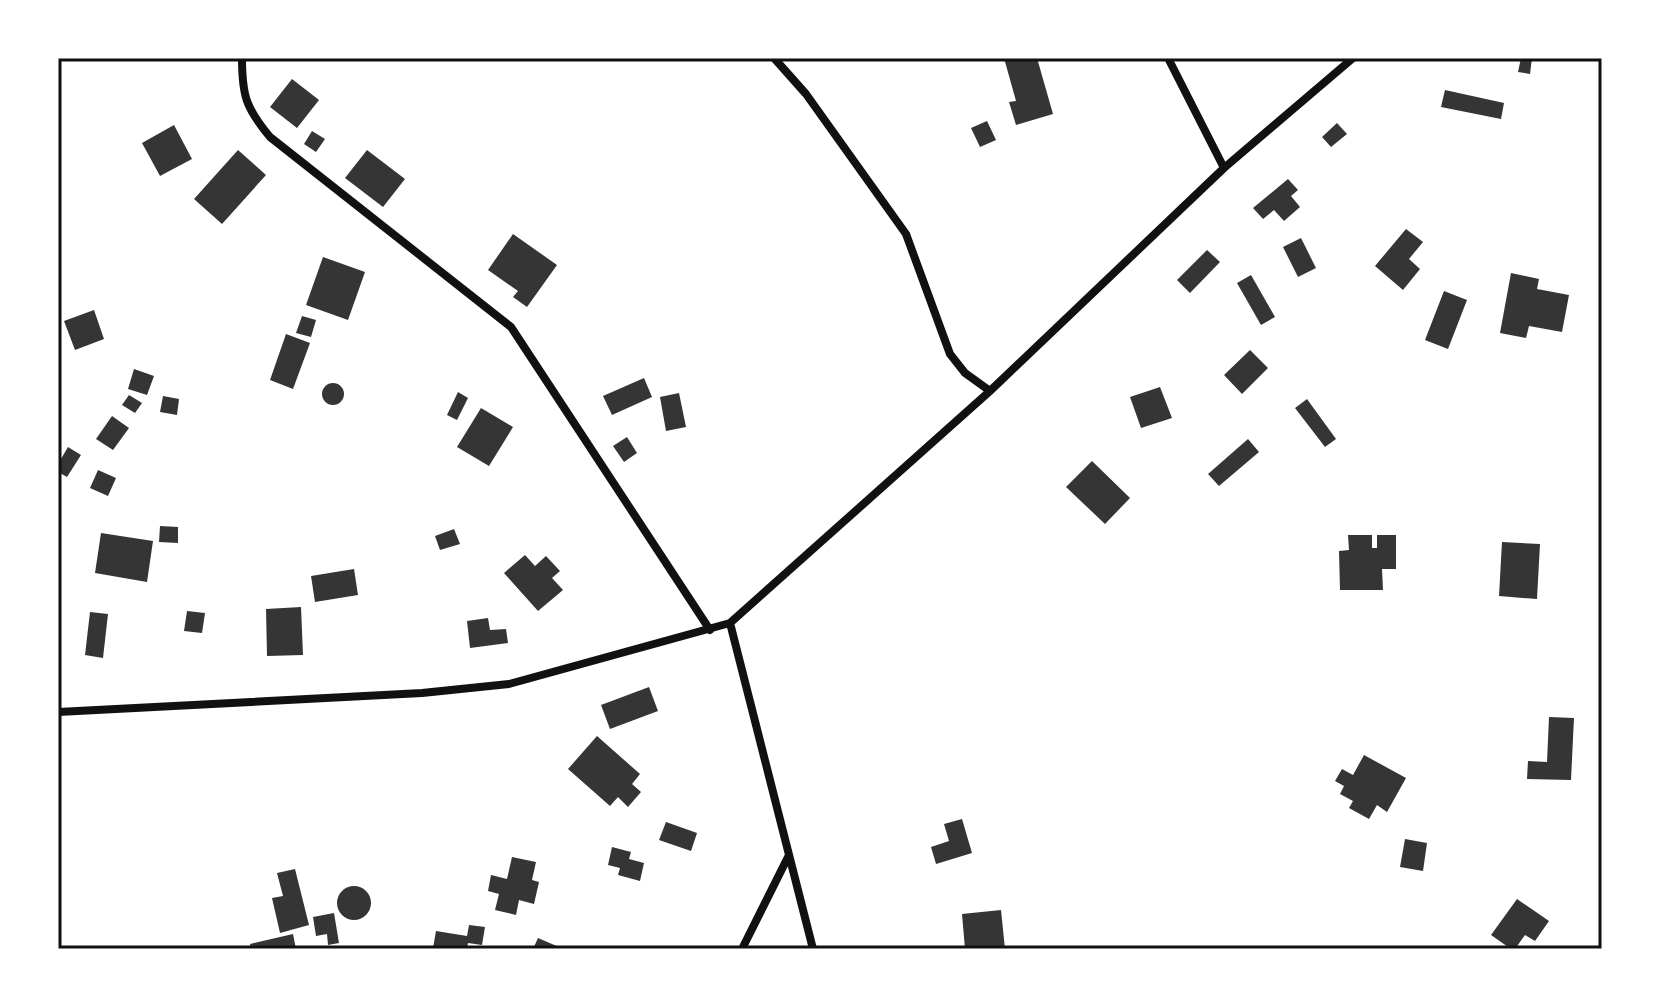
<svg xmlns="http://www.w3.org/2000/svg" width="1660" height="1007" font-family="Barlow,sans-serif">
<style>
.building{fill:#353535}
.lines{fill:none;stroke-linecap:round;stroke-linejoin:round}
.minor{stroke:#111;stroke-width:8}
.neatline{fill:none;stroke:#111;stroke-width:3}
</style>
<rect width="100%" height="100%" fill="#fff"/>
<path class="building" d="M1004 58H1037L1053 114 1016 125 1009 102 1016 101Z
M1521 58H1532L1530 74 1518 72Z
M292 79 319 100 297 128 270 107Z
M1445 90 1504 103 1501 119 1441 107Z
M987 121 996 140 980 147 971 128Z
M1337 123 1347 134 1331 147 1322 137Z
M174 125 192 159 160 176 142 143Z
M312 131 325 139 316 152 304 144Z
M238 150 266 175 222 224 194 199Z
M367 150 405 179 383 207 345 178Z
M1288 179 1298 190 1291 196 1300 207 1284 221 1274 210 1263 219 1253 208Z
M1406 229 1423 242 1409 259 1420 269 1403 290 1375 266Z
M513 234 557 265 527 307 513 297 518 291 488 270Z
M1301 238 1316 268 1298 277 1283 247Z
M1207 250 1220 262 1190 293 1177 280Z
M323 257 365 272 348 320 306 305Z
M1511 273 1539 279 1537 289 1569 295 1562 332 1529 326 1526 338 1500 333Z
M1251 275 1275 317 1261 325 1237 283Z
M1444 291 1467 300 1448 349 1425 340Z
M94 310 104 339 75 350 64 321Z
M302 316 316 320 311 337 296 333Z
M286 334 310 343 293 389 270 380Z
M1250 350 1268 368 1242 394 1224 375Z
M134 369 154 376 147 395 128 389Z
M644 378 652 397 612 415 603 396Z
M322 394a11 11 0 1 1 22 0a11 11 0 1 1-22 0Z
M1160 387 1172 418 1141 428 1130 397Z
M458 392 468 398 457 420 447 415Z
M679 393 686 427 666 431 660 397Z
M129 395 142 403 135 413 122 405Z
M163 396 179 399 177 415 160 412Z
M1307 399 1336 439 1325 447 1295 408Z
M481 408 513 427 489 466 457 447Z
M112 416 129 428 113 450 96 439Z
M627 437 637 453 624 462 613 446Z
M1248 439 1259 452 1219 486 1208 474Z
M68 447 81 455 67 477 58 472V464Z
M1092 461 1130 498 1105 524 1066 487Z
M98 470 116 478 108 496 90 488Z
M160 526 178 527V543L159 542Z
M454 529 460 544 440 550 435 536Z
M101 533 153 541 147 582 95 573Z
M1348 535H1372V548H1377V535H1396V569H1382L1383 590H1340L1339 551 1349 550Z
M1502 542 1540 544 1537 599 1499 596Z
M525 555 535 566 546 556 560 571 552 578 563 590 538 611 504 573Z
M354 569 358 595 315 602 311 576Z
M301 607 303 655 267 656 266 609Z
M187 611 205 613 202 633 184 631Z
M90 612 108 614 103 658 85 655Z
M488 618 490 630 506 629 508 643 470 648 467 621Z
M649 687 658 711 610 729 601 705Z
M1549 717 1574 718 1571 780 1527 779 1528 761 1547 762Z
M597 736 640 774 632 784 641 792 628 807 618 797 610 806 568 769Z
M1364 755 1406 778 1387 812 1377 805 1369 819 1349 808 1353 801 1340 794 1344 786 1335 781 1342 769 1353 775Z
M962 819 972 853 936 864 931 847 949 841 944 824Z
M666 822 697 833 691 851 659 840Z
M1405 839 1427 843 1423 871 1400 867Z
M612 847 631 852 629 859 644 863 640 881 618 875 620 868 608 865Z
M512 857 536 862 532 880 539 882 534 904 519 900 516 915 495 910 499 894 488 891 491 875 507 879Z
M295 869 309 925 280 933 272 898 283 896 277 873Z
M337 903a17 17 0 1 1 34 0a17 17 0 1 1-34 0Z
M1517 899 1549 921 1535 941 1525 935 1515 949H1511L1491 935Z
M1001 910 1005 949H965L962 914Z
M334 913 339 943 328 945 327 934 316 936 313 917Z
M469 925 485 927 482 945 468 943 467 949 433 948 436 931 467 936Z
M293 934 296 949H251L250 944Z
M538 938 559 947 558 949H533Z"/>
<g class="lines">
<path class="minor" d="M242 58C242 96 246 108 270 137L511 327 710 630
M774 58 806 94 906 234 950 354 965 373 990 391
M1168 58 1224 168
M730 623 813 949
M58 712 422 693 509 684 730 623 990 391 1224 168 1353 58
M742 949 788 857"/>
</g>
<rect width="1660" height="1007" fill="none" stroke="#ffffff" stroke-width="120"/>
<rect x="60" y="60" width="1540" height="887" class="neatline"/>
</svg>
